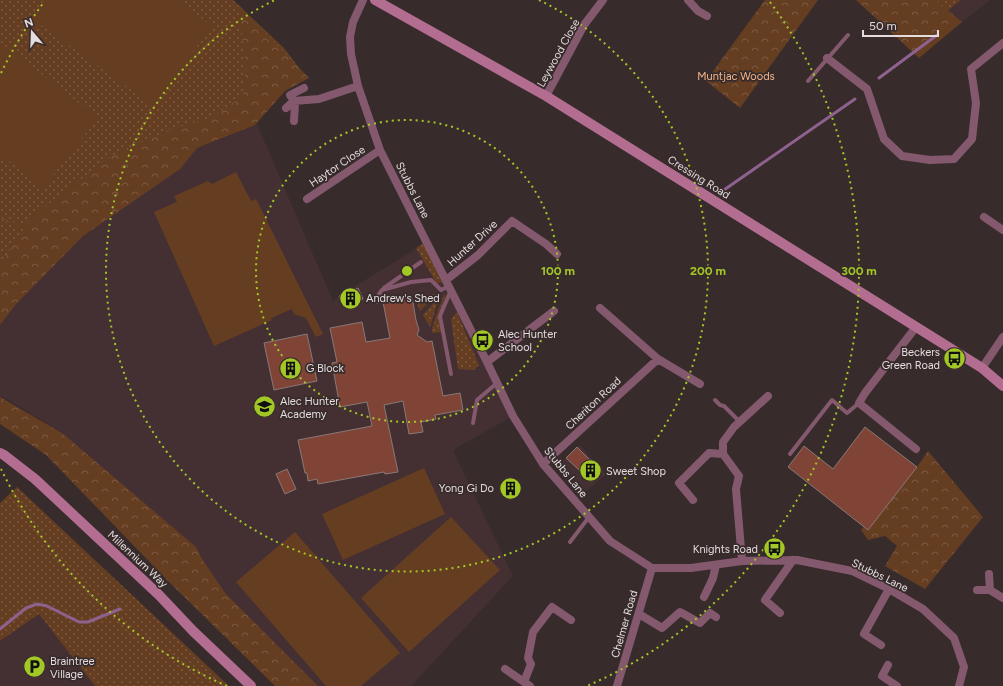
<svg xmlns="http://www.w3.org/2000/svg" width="1003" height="686" font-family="Figtree,sans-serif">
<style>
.built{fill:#443033}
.grass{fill:url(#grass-dots)}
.forest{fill:url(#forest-crowns)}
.garden{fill:#653e22}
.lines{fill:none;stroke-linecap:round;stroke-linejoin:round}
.stream{stroke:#8e618e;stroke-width:3}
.building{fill:#804437;stroke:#887976}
.lane{stroke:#84586d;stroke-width:4}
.street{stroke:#84586d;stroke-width:8}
.secondary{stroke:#b36d90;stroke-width:10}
.ring{fill:none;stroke:#a3c826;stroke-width:2;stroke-dasharray:2 4}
.labels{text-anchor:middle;stroke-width:3.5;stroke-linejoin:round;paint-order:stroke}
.street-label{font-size:11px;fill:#e5dcdd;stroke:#372b2c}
.park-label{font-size:11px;fill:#f4b68b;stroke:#372b2c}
.poi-label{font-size:11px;fill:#e5dcdd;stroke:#372b2c;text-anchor:start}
.centre{fill:#a3c826;stroke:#372b2c;stroke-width:2}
.ring-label{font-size:12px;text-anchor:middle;font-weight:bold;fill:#a3c826;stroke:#372b2c;stroke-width:3.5;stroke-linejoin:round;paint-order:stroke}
</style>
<defs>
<pattern id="grass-dots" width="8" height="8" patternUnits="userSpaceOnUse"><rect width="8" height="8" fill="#653e22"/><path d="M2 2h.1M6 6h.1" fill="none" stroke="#7b5942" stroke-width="1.8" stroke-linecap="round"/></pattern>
<pattern id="forest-crowns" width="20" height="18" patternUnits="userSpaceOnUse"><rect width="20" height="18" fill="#653e22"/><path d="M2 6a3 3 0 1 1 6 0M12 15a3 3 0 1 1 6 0" fill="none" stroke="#7b5942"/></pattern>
</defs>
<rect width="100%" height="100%" fill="#372b2c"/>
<path class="built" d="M934 0H990L962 22 947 11Z
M257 124 333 301 339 296 427 242 513 416 453 450 513 576 411 686H312L62 433 7 399 0 397V300L170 159Z
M580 445 606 474 583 494 560 469 561 463Z
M39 614 95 686H0V641Z"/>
<path class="grass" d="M0 0H233L284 48 305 76 94 180 0 291Z
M934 0H961L947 11Z
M424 243 442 282 437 284 416 248Z
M437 294 420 311 414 296Z
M444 294 446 295 439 317 442 332 432 333V328Z
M439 297 430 327 423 315Z
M457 312 479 365 474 370 458 369 451 319Z
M17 487 229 686H95L39 614 0 641V503Z"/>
<path class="forest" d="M765 0H818L740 108 706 81Z
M856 0H936L962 22 919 58Z
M238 4 309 78 285 91 255 125 197 148 180 169 83 236 16 304 0 325V266L2 262 24 229 0 220V218L14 222 21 227 54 199 118 152 167 131 191 123 208 120 243 96 246 66Z
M0 397 62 433 196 547 202 559 225 593 318 686H275L170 583 46 455 0 424Z
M928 451 983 517 925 589 885 566 897 546 885 536 868 540 861 530 917 467Z"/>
<path class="garden" d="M44 0H176L212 26 154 106 31 18Z
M0 42 98 118 43 188 0 154Z
M236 172 251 201 256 199 323 334 316 337 306 318 294 314 292 309 271 318 272 320 214 346 154 212 177 202 174 196 208 181 212 184Z
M424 468 445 514 343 560 322 514Z
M451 517 500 570 409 652 361 598Z
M295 532 400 653 361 686H326L236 582Z"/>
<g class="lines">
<path class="stream" d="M879 78 937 35
M721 192 855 99
M0 629 26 608 37 604 47 606 79 622H88L120 609"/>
</g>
<path class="building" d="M358 288 363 299 344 307 339 296Z
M412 297 416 320 419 330 417 335 427 342 432 341 443 396 460 393 463 410 435 415 436 419 421 422 423 432 409 434 403 401 384 405 398 472 385 474 384 472 318 484 317 479 308 481 307 473H305L298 440 372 426 367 402 340 407 332 363 337 362 330 328 362 322 366 342 390 338 383 302Z
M307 334 317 381 274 390 264 343Z
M865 427 917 467 868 530 788 467 804 446 833 469Z
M577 447 600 470 590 480 566 458Z
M287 469 296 489 285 494 276 474Z
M514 480 519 489 507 496 502 488Z"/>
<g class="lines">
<path class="lane" d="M808 81 848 35
M384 288 421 262
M451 290 440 316 451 374
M378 302 375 300 382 290 411 282 431 280 441 290 449 286
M715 400 720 405 724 406 740 422
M473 423 477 400 497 383
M790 454 832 400 847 413 859 403
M570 542 589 517"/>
<path class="street" d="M363 0 353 22 350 37 351 54 358 86 380 150 487 362 513 416 543 464 610 541 652 568H691L742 561 797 560 852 571 889 589 923 609 954 638 964 667 959 686
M688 0 698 11 707 16
M827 58 867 89 884 139 902 156 930 160 954 159 972 139 976 103 971 69 1003 43
M304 88 290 95 294 101 319 99 358 86
M546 96 584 25 603 0
M286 108 294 101
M294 121 295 104 294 101
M307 199 380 150
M984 217 1003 230
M446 280 478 255 512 221 546 244 557 254
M600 308 658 359 700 384
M487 362 554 311
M982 368 1003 337
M916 449 859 403 865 393 916 327
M543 464 658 359
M693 500 679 483 709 453 723 454
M742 561 736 489 739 476 723 454V442L734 427 768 396
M989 574 990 590
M977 590H990L1003 598
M704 597 713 578 716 565
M780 613 765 600 793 560
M639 614 662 628 680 612 700 623 710 613 716 617
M881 645 864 634 889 589
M888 665 882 676 897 686
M505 669 530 686
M524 682 531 664 528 658 533 632 552 607 571 620
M617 686 652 568"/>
<path class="secondary" d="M375 0 546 96 982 368 1003 386
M0 453 4 455 35 479 159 595 193 631 251 686"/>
</g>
<g class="ring">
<circle cx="407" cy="271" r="151"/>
<path d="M539 0A301 301 0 1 1 275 0"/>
<path d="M227 686A452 452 0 0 1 1 469M1 73A452 452 0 0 1 44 2M770 2A452 452 0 0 1 587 686"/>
</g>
<defs>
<symbol id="building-disc" viewBox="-11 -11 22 22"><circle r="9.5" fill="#a3c826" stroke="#372b2c"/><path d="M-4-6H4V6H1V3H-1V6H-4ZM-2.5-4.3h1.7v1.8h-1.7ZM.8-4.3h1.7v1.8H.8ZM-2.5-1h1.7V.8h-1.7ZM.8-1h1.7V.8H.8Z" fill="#111"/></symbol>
<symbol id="bus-disc" viewBox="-11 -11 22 22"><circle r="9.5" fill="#a3c826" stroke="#372b2c"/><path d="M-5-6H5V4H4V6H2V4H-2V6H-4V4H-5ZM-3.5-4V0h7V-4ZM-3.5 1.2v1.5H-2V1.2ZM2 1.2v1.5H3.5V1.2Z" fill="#111"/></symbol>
<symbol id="school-disc" viewBox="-11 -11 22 22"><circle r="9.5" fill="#a3c826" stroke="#372b2c"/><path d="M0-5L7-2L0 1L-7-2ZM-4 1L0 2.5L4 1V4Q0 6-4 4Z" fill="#111"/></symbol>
<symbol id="parking-disc" viewBox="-11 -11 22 22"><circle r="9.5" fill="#a3c826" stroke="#372b2c"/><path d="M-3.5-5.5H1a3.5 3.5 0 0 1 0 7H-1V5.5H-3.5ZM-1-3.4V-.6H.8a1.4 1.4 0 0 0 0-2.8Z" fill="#111"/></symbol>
</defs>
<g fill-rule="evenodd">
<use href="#building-disc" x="338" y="286" width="25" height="25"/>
<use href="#bus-disc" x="470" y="328" width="25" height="25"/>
<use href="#bus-disc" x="942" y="346" width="25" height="25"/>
<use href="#building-disc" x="278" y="356" width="25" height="25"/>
<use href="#school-disc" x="252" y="394" width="25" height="25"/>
<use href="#building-disc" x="578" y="458" width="25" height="25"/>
<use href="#building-disc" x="498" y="476" width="25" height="25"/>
<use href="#bus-disc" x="762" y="536" width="25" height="25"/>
<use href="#parking-disc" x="22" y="654" width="25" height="25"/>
</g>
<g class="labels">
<g class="street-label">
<text transform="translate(558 53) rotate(-61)" y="4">Leywood Close</text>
<text transform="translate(337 166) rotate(-34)" y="4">Haytor Close</text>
<text transform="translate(699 177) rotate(32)" y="4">Cressing Road</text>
<text transform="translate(413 190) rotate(63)" y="4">Stubbs Lane</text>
<text transform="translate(472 243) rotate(-42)" y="4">Hunter Drive</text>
<text transform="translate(593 403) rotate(-43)" y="4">Cheriton Road</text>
<text transform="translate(566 472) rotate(51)" y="4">Stubbs Lane</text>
<text transform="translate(138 559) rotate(43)" y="4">Millennium Way</text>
<text transform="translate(880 575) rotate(26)" y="4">Stubbs Lane</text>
<text transform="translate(624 624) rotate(-74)" y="4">Chelmer Road</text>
</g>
<g class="park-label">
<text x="736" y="80">Muntjac Woods</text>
</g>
<g class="poi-label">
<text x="366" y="302">Andrew's Shed</text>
<text x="498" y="338">Alec Hunter<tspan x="498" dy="13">School</tspan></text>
<text x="940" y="356" text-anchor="end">Beckers<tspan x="940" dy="13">Green Road</tspan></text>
<text x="306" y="372">G Block</text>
<text x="280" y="405">Alec Hunter<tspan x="280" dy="13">Academy</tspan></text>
<text x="606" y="475">Sweet Shop</text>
<text x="494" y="492" text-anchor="end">Yong Gi Do</text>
<text x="758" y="553" text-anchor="end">Knights Road</text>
<text x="50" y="665">Braintree<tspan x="50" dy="13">Village</tspan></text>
</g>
</g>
<circle cx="407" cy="271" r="6" class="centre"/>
<g class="ring-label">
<text x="558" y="275">100 m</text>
<text x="708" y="275">200 m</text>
<text x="859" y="275">300 m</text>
</g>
<g transform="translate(32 32) rotate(341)" stroke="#372b2c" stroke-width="3" paint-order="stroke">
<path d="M0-3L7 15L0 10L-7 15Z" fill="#e5dcdd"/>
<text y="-6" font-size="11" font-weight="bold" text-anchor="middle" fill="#e5dcdd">N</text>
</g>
<path d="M863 30v6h75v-6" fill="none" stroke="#e5dcdd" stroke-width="2"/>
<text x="869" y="30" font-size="12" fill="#e5dcdd" stroke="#372b2c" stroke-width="3" paint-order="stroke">50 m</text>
</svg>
